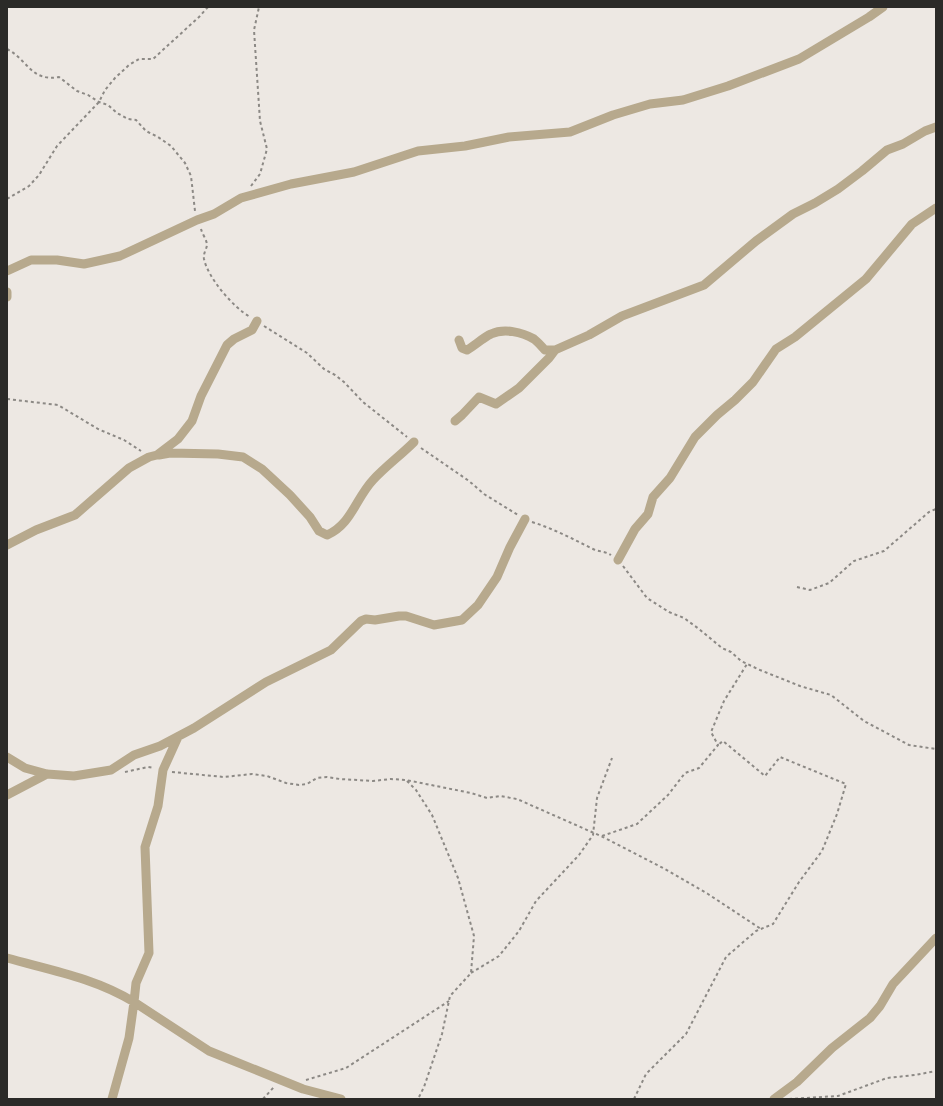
<svg xmlns="http://www.w3.org/2000/svg" width="943" height="1106" font-family="Roboto,sans-serif">
<style>
.lines{fill:none;stroke-linecap:round;stroke-linejoin:round}
.path{stroke:#8c8985;stroke-width:2;stroke-dasharray:3 3;stroke-linecap:butt}
.street{stroke:#b7a98d;stroke-width:9}
</style>
<rect width="100%" height="100%" fill="#ede8e3"/>
<g class="lines">
<path class="path" d="M7 49C28 60 31 82 59 77L77 91 88 95 99 102 108 105 117 113 128 119 136 120 146 131 158 137 171 146 185 163 191 176 195 211
M251 186 260 174 267 149 260 121 254 30 259 7
M7 199 29 186 39 175 57 146 99 102 105 90 115 78 129 65 139 59H153L199 17 208 7
M201 229C202 233 206 239 207 244 207 249 203 253 204 259 208 278 233 307 250 317
M264 326 307 353 324 369 335 375 344 382 363 402 407 437
M7 399 58 405 98 429 124 440 141 451
M421 448 469 481 484 494 518 515
M532 522C554 529 573 539 593 549 599 552 605 551 611 555
M623 566 647 598 669 612 684 618 699 629 722 648 731 652 741 661 760 670 800 686 831 695 864 721 909 745 936 749
M797 587 810 590 829 583 854 561 884 551 929 512 936 509
M125 772 148 767 154 768
M172 772 224 777 252 774 267 776 286 783 299 785 307 784 317 778 327 777 340 779 373 781 391 779 406 780 471 793 487 798 500 796 517 799 603 837 663 868 708 894 761 929
M407 781 416 790 432 815 458 878 474 936 471 973 450 996 442 1034 424 1087 418 1099
M602 836 637 824 668 795 685 773 699 768 718 745 711 732 724 701 747 664
M471 973 499 956 519 931 536 901 579 855 593 835 597 798 612 758
M306 1080 346 1068 449 1001
M263 1099 274 1087
M634 1099 646 1074 686 1034 726 957 756 931 773 924 799 882 822 851 837 814 846 784 780 757 765 776 723 741 718 745
M789 1099 838 1096 887 1078 915 1075 936 1071"/>
<path class="street" d="M7 271 31 260H57L84 264 120 256 197 220 214 214 241 198 291 184 354 172 418 151 465 146 509 137 570 132 613 115 650 104 683 100 728 86 799 59 869 17 883 7
M7 292V297
M459 340 462 348 467 350C474 346 484 337 491 334 504 328 522 332 534 339 538 342 542 347 545 350H555
M455 421 462 415 479 397 496 404 519 388 549 358 555 350 589 335 622 316 704 285 756 241 793 214 815 203 838 189 862 171 887 150 903 144 925 131 936 127
M159 455 170 453 218 454 243 457 262 469 290 495 310 517 319 531 327 535C351 525 356 498 373 480 385 467 401 455 414 442
M7 545 36 530 75 515 129 468 149 457 157 455 178 439 192 421 201 396 227 345 234 339 252 330 257 321
M618 560 635 529 648 514 653 497 670 478 695 437 717 415 735 400 753 382 776 349 795 337 866 279 912 224 936 208
M178 737 163 770 158 806 145 847 149 953 136 983 134 1002 209 1051 303 1089 341 1099
M7 757 25 768 47 774 74 776 111 770 134 755 160 746 194 728 266 682 331 650 361 621 366 619 375 620 399 616H406L434 625 462 620 478 605 497 577 510 547 525 519
M7 795 47 774
M7 958C50 970 95 978 134 1002L129 1038 112 1099
M774 1099 797 1082 832 1048 870 1018 880 1006 893 984 936 938"/>
</g>
<rect width="943" height="1106" fill="none" stroke="#2b2a28" stroke-width="16"/>
</svg>
